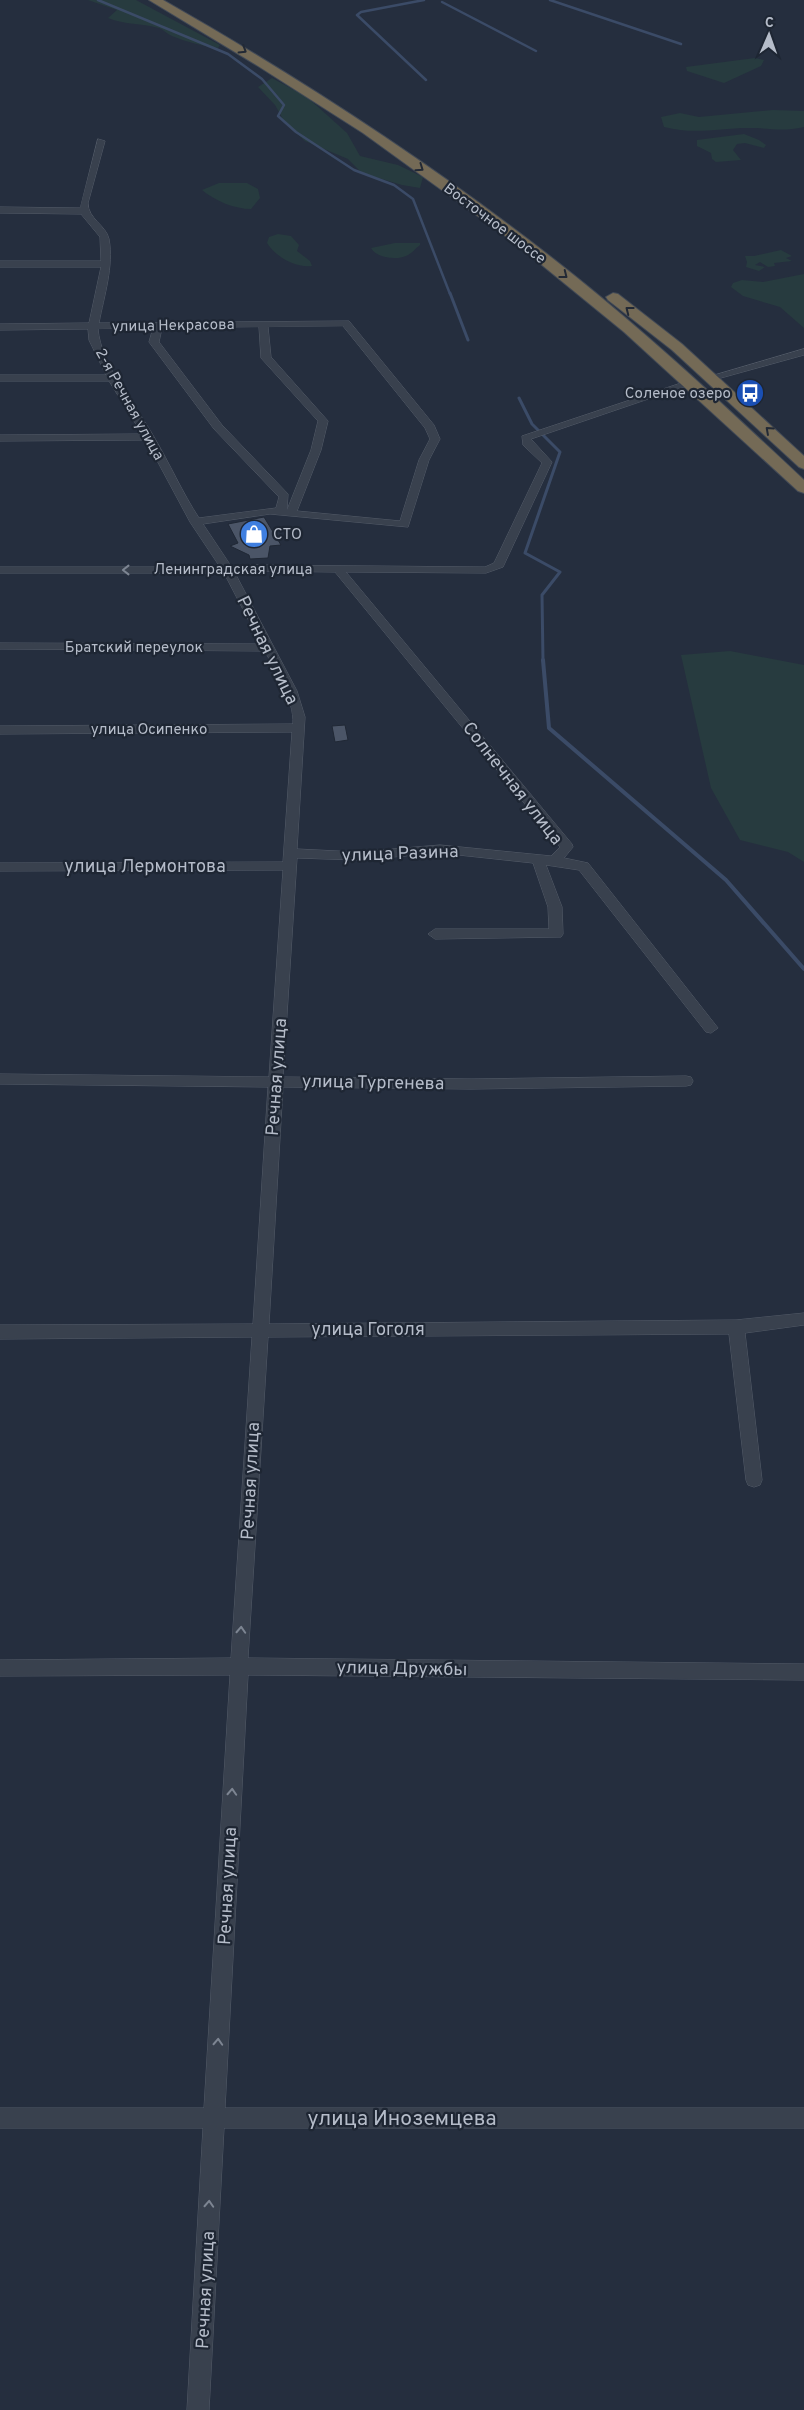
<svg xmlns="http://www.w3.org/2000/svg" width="804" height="2410" font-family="Overpass,sans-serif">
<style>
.green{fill:#273b3f}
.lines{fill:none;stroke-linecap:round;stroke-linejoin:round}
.stream-far2{stroke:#3b4b67;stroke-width:2.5}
.stream-far1{stroke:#3b4b67;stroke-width:3}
.stream{stroke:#3b4b67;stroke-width:4}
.building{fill:#4b5567;stroke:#202835}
.minor-casing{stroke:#545c69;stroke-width:1}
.highway-casing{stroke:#414956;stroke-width:2}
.minor{fill:#39414e;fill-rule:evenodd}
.highway{fill:#746a56;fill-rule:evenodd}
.oneway{stroke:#222935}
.oneway2{stroke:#7d8592}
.labels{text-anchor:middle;stroke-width:4.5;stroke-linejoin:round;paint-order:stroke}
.far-street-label{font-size:15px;fill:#b5bcc9;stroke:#1e2633}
.far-poi-label{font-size:15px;fill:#b5bcc9;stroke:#1e2633;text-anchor:end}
.street-label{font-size:18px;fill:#b5bcc9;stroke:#1e2633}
.near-street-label{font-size:21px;fill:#b5bcc9;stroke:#1e2633}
</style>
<rect width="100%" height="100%" fill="#252e3e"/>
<path class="green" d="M88 0H136L220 45 218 48C202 46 187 42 172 36 167 34 164 30 159 28 141 23 125 25 108 18L117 10Z
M755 58 764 60 761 66 724 83 687 71 686 67Z
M272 78 307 97 347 133 360 156 398 165 423 177 420 188 402 185 362 173 348 159 305 141 284 121 275 105 258 87Z
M773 110 804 111V127C781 132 771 128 749 128 718 128 695 135 664 127L661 117 680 113 699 117Z
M744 134 759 140 766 145 764 148 745 143 737 144 733 150 741 160 716 162 712 159 711 153 697 146V140Z
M219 183H247L258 189 260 198 251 209C235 209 215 201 202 190Z
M278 234 291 236 299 245 297 251 310 261 312 266C295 268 276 257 267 243L269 237Z
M395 243H420V245C416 248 412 253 408 255 398 261 376 258 371 248Z
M781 250 792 256 786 258 792 261 774 263 775 266 768 267 760 262 755 265 765 267 759 271 746 267 747 262 745 256H754Z
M804 274V328L780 307 743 296 731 287 733 283 742 280 763 282Z
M730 651 804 665V862L788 852 740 840 711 788 681 655Z"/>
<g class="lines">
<path class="stream-far2" d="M98 0 228 54 262 79 284 105 278 116 296 132 354 170 394 185 413 199 450 294
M424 0 361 12 357 15 426 80
M550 0 681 44
M442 2 536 51"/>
<path class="stream-far1" d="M450 293 468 340
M519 398 532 424 560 452 525 553 560 572 542 595 543 661"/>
<path class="stream" d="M543 660 549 728 726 880 804 969"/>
</g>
<path class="building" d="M264 517 281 545 270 546 268 558 250 559 249 555 230 546 238 543 228 524Z
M345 725 348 740 335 742 332 726Z"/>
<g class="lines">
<defs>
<path id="minor" d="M98 139 105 141 88 203C88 219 106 225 109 239 114 266 104 296 99 323L349 321 434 425 440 439 429 460 408 527 270 514 203 524 231 566 254 565 485 567 494 563 542 463 523 445 522 436 687 381 695 383 531 439 552 462 503 567 486 573 346 572 572 844 573 847 564 858 588 863 718 1028 711 1033 706 1032 579 870 546 865 562 907 563 934 561 937 435 939 428 934 435 929H549L548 907 533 863 440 853 357 860 297 858 283 1077 471 1079 686 1076 691 1077 693 1081 691 1085 686 1086 471 1089 283 1087 269 1324 736 1320 804 1313V1325L745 1333 762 1480 760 1485 754 1487 748 1485 746 1480 729 1334 268 1337 248 1658 804 1664V1680L248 1675 225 2108H804V2128H224L209 2410H187L203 2128H0V2108H204L230 1675 0 1676V1660L231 1658 252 1337 0 1339V1325L253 1324 268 1087 0 1084V1074L269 1077 283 870 0 871V863L283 862 292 732 0 734V726L293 724C294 699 276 673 265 651L0 649V643L261 644 224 573H0V567H220L190 522 146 440 0 441V435L142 434 109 381H0V375H106L89 340 88 329 0 330V324L89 323 101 267H0V261H101L100 237 81 214 0 213V207L80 208ZM343 326 425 428 430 439 419 460 400 521 297 511 321 450 328 421 271 357 268 327ZM259 327 261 358 318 421 311 450 287 510 288 494 222 425 159 342 162 328ZM153 328 149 342 214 429 279 497 276 508 199 518C182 492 170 464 154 437 136 405 101 366 98 329ZM254 571 335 572 560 847 551 856 440 845 357 852 297 849 305 717 297 691 235 573Z
M804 349V355L710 381 705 378Z"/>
<path id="highway" d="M149 0H163C307 82 446 173 575 276 655 340 729 410 804 480V493L798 491 624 332 515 243 363 133 258 66Z
M613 293 618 294 682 344 804 456V469L799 467 672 350 608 300 606 297Z"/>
</defs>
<use href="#minor" class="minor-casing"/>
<use href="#highway" class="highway-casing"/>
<use href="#minor" class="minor"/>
<use href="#highway" class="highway"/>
</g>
<defs><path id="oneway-chevron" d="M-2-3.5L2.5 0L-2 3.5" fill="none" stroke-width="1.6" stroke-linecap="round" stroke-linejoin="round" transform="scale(1.25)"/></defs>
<g class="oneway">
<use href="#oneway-chevron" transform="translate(243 50) rotate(32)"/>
<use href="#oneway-chevron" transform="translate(420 168) rotate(35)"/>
<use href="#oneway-chevron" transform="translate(564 275) rotate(38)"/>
<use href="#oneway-chevron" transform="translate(629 310) rotate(-142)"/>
<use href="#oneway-chevron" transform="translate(769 430) rotate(-138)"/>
</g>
<g class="oneway2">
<use href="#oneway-chevron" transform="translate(126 570) rotate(180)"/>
<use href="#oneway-chevron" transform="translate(241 1630) rotate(-87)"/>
<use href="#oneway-chevron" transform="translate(232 1792) rotate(-87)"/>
<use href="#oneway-chevron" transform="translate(218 2042) rotate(-87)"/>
<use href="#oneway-chevron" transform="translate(209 2204) rotate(-87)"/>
</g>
<defs>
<symbol id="bus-disc" viewBox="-11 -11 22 22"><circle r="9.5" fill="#1a4fb4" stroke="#1e2633"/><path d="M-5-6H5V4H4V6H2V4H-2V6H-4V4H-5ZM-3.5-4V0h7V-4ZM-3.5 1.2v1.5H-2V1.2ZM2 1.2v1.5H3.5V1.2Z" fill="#fff"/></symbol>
<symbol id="shop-disc" viewBox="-11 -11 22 22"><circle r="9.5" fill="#3f7fe0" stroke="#1e2633"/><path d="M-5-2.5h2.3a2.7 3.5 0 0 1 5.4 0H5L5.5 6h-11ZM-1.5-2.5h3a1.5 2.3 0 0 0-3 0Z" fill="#fff"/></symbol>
</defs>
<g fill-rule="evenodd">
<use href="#bus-disc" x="734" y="377" width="32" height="32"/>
<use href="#shop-disc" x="238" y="518" width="32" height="32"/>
</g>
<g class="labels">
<g class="far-street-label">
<text transform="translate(495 223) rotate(37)" y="5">Восточное шоссе</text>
<text transform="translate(173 325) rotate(-1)" y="5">улица Некрасова</text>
<text transform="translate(130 404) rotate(61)" y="5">2-я Речная улица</text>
<text x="233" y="574">Ленинградская улица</text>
<text x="134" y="652">Братский переулок</text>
<text x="149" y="734">улица Осипенко</text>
</g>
<g class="far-poi-label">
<text x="731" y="398">Соленое озеро</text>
<text x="273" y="539" text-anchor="start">СТО</text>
</g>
<g class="street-label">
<text transform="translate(268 650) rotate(64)" y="6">Речная улица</text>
<text transform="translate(513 783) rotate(52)" y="6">Солнечная улица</text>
<text transform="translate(400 853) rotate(-2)" y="6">улица Разина</text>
<text x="145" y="872">улица Лермонтова</text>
<text transform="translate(276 1077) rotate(-86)" y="6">Речная улица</text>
<text transform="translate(373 1082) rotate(1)" y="6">улица Тургенева</text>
<text x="368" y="1335">улица Гоголя</text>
<text transform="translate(250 1481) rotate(-87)" y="6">Речная улица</text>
<text transform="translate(402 1668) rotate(1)" y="6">улица Дружбы</text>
<text transform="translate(227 1886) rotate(-87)" y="6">Речная улица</text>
<text transform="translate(205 2290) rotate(-87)" y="6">Речная улица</text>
</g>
<g class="near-street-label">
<text x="402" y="2125">улица Иноземцева</text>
</g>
</g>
<g transform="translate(769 35) rotate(2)" stroke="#1e2633" stroke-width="4" paint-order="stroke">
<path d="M0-4L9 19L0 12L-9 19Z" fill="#b5bcc9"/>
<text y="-8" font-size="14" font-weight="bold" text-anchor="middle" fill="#b5bcc9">С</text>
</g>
</svg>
